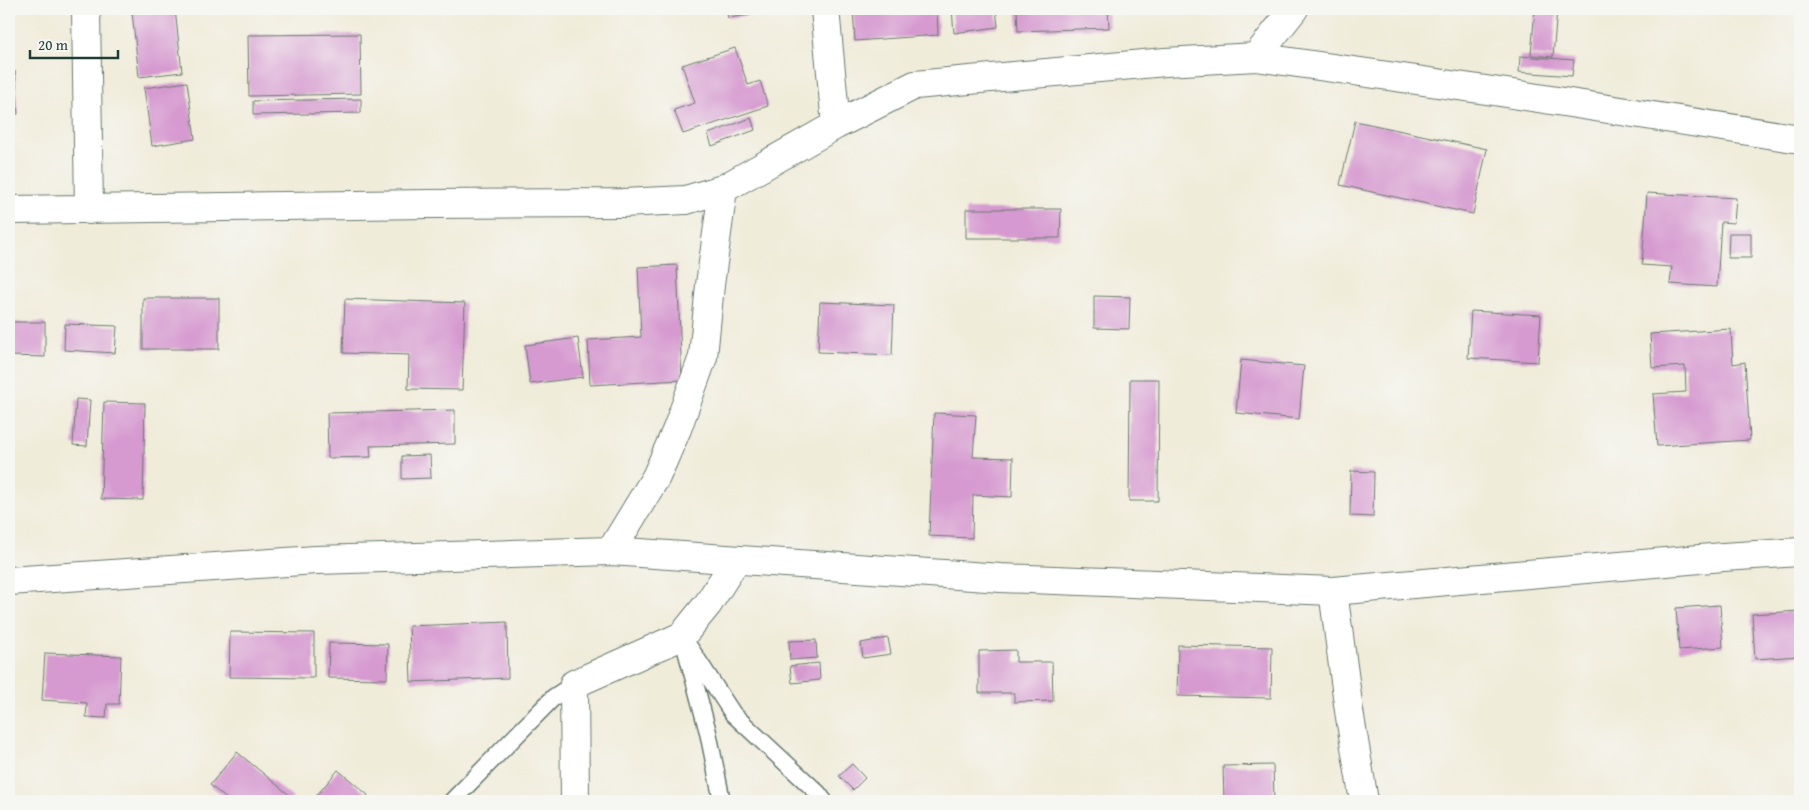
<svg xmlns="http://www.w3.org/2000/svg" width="1809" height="810" font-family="'Gentium Book Plus',serif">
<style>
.building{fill:#d69ad0}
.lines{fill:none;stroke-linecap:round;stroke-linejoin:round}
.service-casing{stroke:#687a6e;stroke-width:19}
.minor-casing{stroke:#687a6e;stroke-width:30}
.tertiary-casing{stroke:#687a6e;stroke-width:30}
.service{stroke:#fff;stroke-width:16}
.minor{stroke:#fff;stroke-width:28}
.tertiary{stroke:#fff;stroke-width:28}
</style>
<rect width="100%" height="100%" fill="#f6f6f2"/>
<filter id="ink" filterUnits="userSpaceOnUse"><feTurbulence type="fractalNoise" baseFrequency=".02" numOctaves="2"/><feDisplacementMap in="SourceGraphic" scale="10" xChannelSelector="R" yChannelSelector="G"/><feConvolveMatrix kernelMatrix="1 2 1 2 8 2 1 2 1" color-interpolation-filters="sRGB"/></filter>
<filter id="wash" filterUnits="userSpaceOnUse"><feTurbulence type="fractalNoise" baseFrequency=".0096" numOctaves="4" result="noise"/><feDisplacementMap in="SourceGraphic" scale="20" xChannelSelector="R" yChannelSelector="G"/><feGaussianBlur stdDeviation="1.12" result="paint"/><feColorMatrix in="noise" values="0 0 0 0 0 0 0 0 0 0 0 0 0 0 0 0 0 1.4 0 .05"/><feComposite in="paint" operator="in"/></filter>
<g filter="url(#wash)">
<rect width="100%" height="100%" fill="#f0ecda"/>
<g id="blocks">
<path class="building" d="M157 9H175L182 72 139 77 132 12Z
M726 9H764V13L728 18Z
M853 9H937L938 35 855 41Z
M952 9H996L998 27 954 33Z
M1017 9H1108L1109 28 1018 31Z
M1535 9H1557L1553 57 1531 55Z
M360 34 361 94 249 96 248 35Z
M735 48 748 85 760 81 768 106 683 134 674 110 695 103 682 65Z
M1520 56 1574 60 1572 76 1519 72Z
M15 71 18 114 9 115V72Z
M187 82 195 139 152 146 144 88Z
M361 99V113L253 115V101Z
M751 118 755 130 712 146 708 134Z
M1355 121 1487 149 1473 214 1340 185Z
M1647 193 1736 198 1734 223 1721 222 1717 287 1670 284 1672 267 1642 265Z
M966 209H1061L1060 238H966Z
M1729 233H1751V258H1728Z
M677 265 682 380 590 385 588 340 641 337 638 267Z
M1094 296 1130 297 1129 329 1094 328Z
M143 298H219V349H143Z
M345 299 465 303 462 390 408 389 409 355 343 353Z
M820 302 894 305 892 355 818 352Z
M1471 311 1541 315 1538 362 1468 358Z
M9 322H45V357L9 356Z
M65 324 117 326 115 353 64 350Z
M1731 329 1733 364 1745 362 1750 440 1657 446 1653 394 1686 392 1685 366 1652 368 1650 334Z
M578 338 583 377 530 384 525 345Z
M1241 360 1304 366 1299 419 1236 413Z
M1130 379H1159L1158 501H1129Z
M76 399 90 400 87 446 73 445Z
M104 402 145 403 143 500 101 499Z
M455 410V444L370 446 371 457 328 458 327 413Z
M934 413 976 415 973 457 1013 458 1012 497 973 495 972 538 929 536Z
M430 455 431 478 402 479V456Z
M1351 471 1374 472 1373 517 1350 516Z
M1720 605 1723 647 1679 650 1676 608Z
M1800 611V656L1755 659 1752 614Z
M507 622 508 678 411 682 409 626Z
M230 632 314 633V678L229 677Z
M888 638 891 654 863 658 861 643Z
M816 640 817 658 790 660 789 641Z
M329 643 388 644 387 679 328 678Z
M1178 645 1272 647 1271 698 1177 696Z
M1016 650V662H1052L1053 701 1014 702V693H979V651Z
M45 653 121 656 119 704H107L106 718 86 717 87 703 42 700Z
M819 663 820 680 792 683 790 666Z
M237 752 293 798 290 801H229L210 785Z
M852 764 865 778 853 790 839 776Z
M1273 765 1274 801H1224L1223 766Z
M338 770 368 795 363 801H312Z"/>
</g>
</g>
<g filter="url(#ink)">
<use href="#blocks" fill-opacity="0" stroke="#687a6e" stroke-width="1"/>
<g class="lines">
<defs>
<path id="service" d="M682 636 733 714 818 793 824 801
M686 650 708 732 722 801
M452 801 554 697 574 684"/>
<path id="minor" d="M86 9 89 210
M825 9 836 125
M1256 57 1294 9
M9 210 428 204 622 203 686 200 723 189 836 125 915 85 1165 62 1256 57 1500 92 1800 139
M611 551 656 477 677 429 703 357 710 285 723 189
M1333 591 1349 711 1364 801
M575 801 574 684 682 636 708 604 736 560"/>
<path id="tertiary" d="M9 581 316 560 611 551 1001 578 1333 591 1723 557 1800 552"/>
</defs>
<use href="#service" class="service-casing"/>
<use href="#minor" class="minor-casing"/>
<use href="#tertiary" class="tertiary-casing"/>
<use href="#service" class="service"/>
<use href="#minor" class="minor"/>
<use href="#tertiary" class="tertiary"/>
</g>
</g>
<rect width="1809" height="810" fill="none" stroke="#f6f6f2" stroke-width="30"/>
<path d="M30 50v8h88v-8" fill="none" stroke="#1f3d34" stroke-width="2.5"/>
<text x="38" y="50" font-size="15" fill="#1f3d34" stroke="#f6f6f2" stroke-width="4" paint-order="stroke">20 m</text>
</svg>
